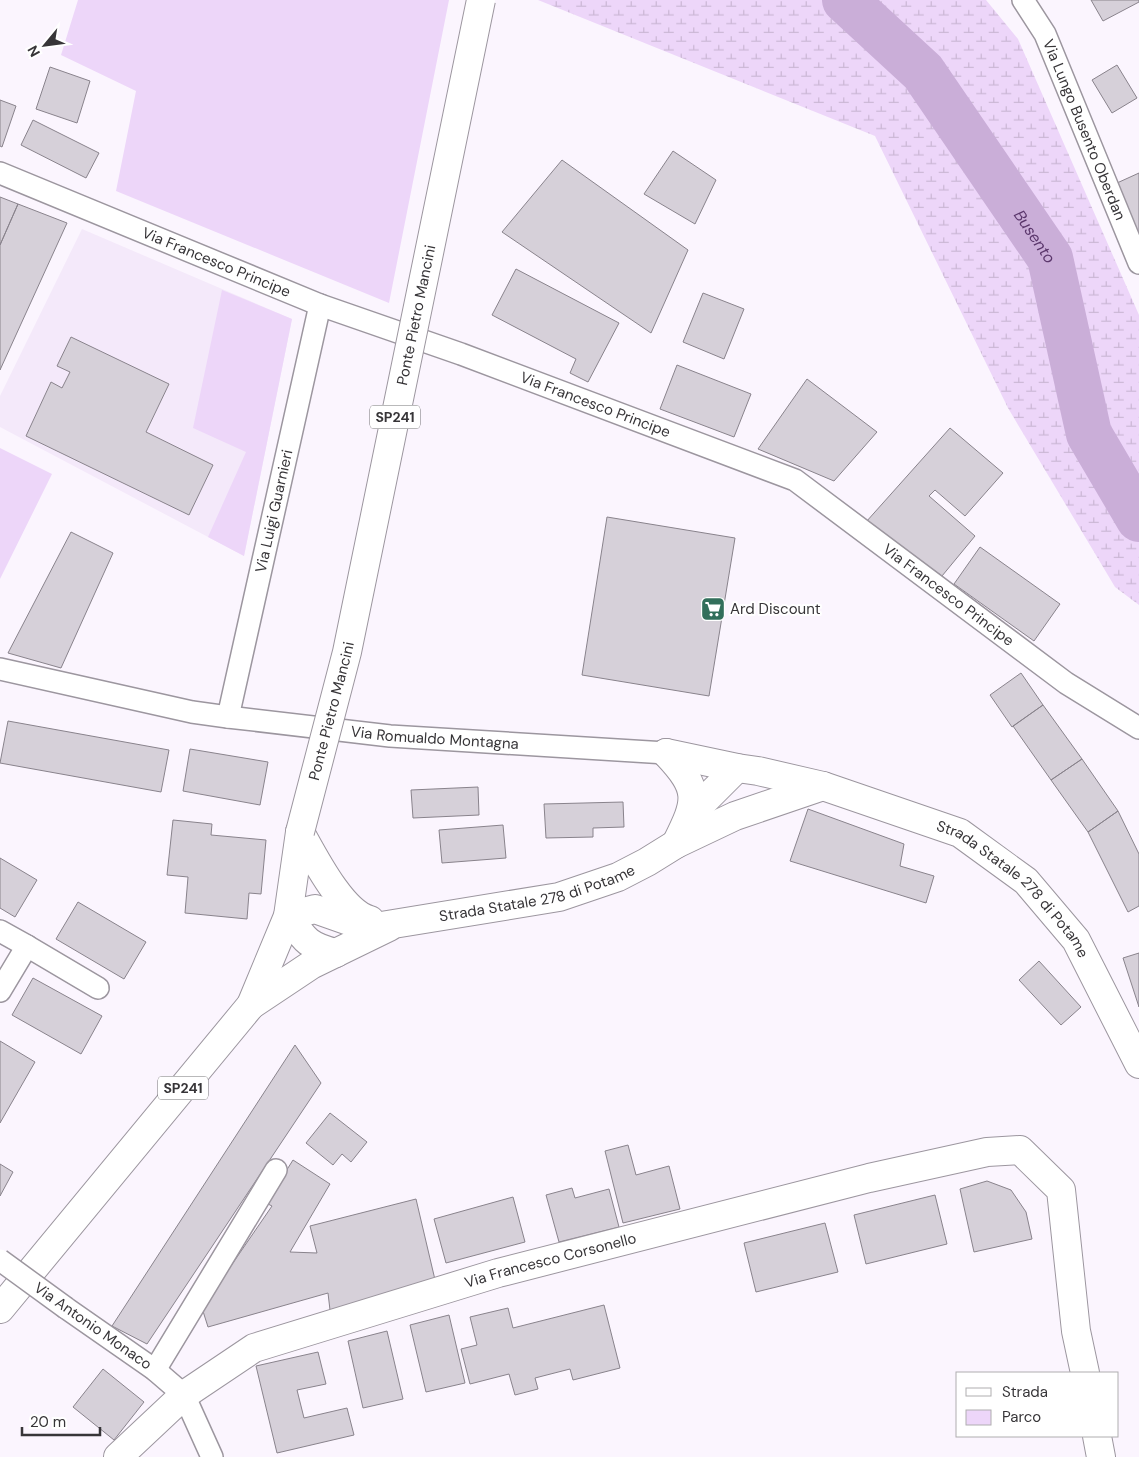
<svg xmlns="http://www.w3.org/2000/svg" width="1139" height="1457" font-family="'DM Sans',sans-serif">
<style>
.built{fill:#f4e9fa}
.green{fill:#edd6f9}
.wetland{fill:url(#wetland-marsh)}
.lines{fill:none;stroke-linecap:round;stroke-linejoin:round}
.river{stroke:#caaed8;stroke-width:46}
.building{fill:#d6d0d9;stroke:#89838c}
.street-casing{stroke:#9c969f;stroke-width:24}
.secondary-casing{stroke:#9c969f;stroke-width:30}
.primary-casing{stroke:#9c969f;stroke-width:30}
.street{stroke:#fff;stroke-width:21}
.secondary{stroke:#fff;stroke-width:28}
.primary{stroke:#fff;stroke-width:28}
.street-bridge-casing{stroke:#9c969f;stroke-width:24;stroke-linecap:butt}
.primary-bridge-casing{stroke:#9c969f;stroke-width:30;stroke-linecap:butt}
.street-bridge{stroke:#fff;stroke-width:21}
.primary-bridge{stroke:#fff;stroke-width:28}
.labels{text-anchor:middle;stroke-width:4;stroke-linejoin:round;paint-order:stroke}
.shield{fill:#fff;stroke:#737274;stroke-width:1}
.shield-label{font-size:14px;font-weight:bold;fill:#373538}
.street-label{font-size:15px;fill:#373538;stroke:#fff}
.poi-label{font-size:15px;fill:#373538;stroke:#fff;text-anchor:start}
.water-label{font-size:16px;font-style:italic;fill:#5b376c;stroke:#fff}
</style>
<defs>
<pattern id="wetland-marsh" width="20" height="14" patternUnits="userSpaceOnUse" patternTransform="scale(1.25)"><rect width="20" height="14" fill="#edd6f9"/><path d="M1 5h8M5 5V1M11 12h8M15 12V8" fill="none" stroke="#ccb8d6"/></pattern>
</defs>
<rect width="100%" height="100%" fill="#fbf5fe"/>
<path class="built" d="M82 229 292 319 244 556 0 427V396Z"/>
<path class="green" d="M78 0H449L389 303 116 191 136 91 61 55Z
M222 290 292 319 244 556 208 537 246 452 193 428Z
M0 448 52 474 0 579Z"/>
<path class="wetland" d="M538 0H986L1018 39 1139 315V605L1115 587 1008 408 875 136Z"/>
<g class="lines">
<path class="river" id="s1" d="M845 0 923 72 1050 258 1089 434 1139 519"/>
</g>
<path class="building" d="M1091 0H1139V2L1103 21Z
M1117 65 1137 98 1112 113 1092 80Z
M50 67 90 81 77 123 36 109Z
M0 100 16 106 2 147 0 146Z
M33 120 99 153 86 178 21 145Z
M673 151 716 180 695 224 644 194Z
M562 160 688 250 651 333 502 232Z
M1139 173V236L1117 183Z
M0 197 18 204 0 245Z
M18 204 67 223 0 370V245Z
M516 269 619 323 588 382 570 373 576 359 492 315Z
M703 293 744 309 724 359 683 342Z
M71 337 169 384 146 432 213 465 189 515 26 436 51 382 62 388 70 372 57 366Z
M677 365 751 394 734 437 660 409Z
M807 379 877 432 834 481 758 449Z
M950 428 1003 473 965 516 935 490 929 496 975 536 942 576 866 522Z
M607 517 735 538 709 696 582 675Z
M71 532 113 553 61 668 8 653Z
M980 547 1060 604 1034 641 954 584Z
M1021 673 1043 705 1012 727 990 695Z
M1043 705 1082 759 1051 780 1013 726Z
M8 721 169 750 161 792 0 763Z
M190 749 268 762 260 805 183 791Z
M1082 759 1118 811 1088 832 1051 780Z
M478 787 479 815 413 818 411 790Z
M623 802 624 827 593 828V837L546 838 544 804Z
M808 809 904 844 900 866 934 876 926 903 790 861Z
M1118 811 1139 854V906L1128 912 1088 832Z
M173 820 212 824 211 835 266 840 261 894 249 893 247 919 185 913 188 877 167 875Z
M503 825 506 858 442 863 439 830Z
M0 858 37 880 15 917 0 908Z
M78 902 146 942 124 979 56 939Z
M1139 953V1007L1123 958Z
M1039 961 1081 1007 1061 1025 1019 980Z
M33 978 102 1016 81 1054 12 1015Z
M0 1041 35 1062 0 1123Z
M295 1045 321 1083 147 1344 112 1326Z
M330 1113 367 1142 351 1162 342 1154 333 1165 306 1143Z
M628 1145 636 1175 669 1166 680 1209 623 1223 605 1151Z
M293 1160 330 1184 290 1252 317 1253 310 1226 416 1199 436 1284 330 1310 328 1293 208 1327 202 1308 272 1206 266 1203Z
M0 1164 13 1172 0 1196Z
M987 1181 1011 1190 1026 1212 1032 1239 974 1252 960 1189Z
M572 1188 575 1198 609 1189 619 1227 559 1242 546 1195Z
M935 1195 947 1244 866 1264 854 1215Z
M513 1197 525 1242 446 1263 434 1219Z
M825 1223 838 1272 756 1292 744 1243Z
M604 1305 620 1368 573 1380 570 1369 535 1378 538 1389 515 1395 509 1374 470 1384 461 1349 477 1345 470 1317 508 1308 513 1328Z
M449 1315 465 1383 426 1392 410 1325Z
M387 1331 403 1399 363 1408 348 1341Z
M318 1352 326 1384 297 1390 304 1418 347 1408 354 1435 277 1453 256 1366Z
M103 1369 144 1402 114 1440 73 1407Z"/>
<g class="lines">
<defs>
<g id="street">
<path id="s2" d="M1023 0 1045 34 1139 263"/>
<path id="s3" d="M0 173 320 305 461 354 795 480 1066 683 1139 728"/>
<path id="s4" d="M0 669 192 712 228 717 390 736 666 753"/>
<path id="s5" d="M228 717 320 305"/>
<path d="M0 931 27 946 0 991"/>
<path d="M27 946 98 988"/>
<path d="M66 1308 155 1370 184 1395 212 1457"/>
<path d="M155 1370 276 1170"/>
</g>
<g id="secondary">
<path id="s6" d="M666 753 737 768 758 771 823 786 960 833 1026 881 1076 940 1139 1064"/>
<path d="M666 753C701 790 698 800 676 844"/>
<path d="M691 814 737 768"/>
<path d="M300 832C314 857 342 913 370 920"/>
<path id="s7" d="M336 953C307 946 304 939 288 916L315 909 369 928 559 897 618 877 647 862 676 844 735 816 823 786"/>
<path d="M251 1005 311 965 389 927"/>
<path d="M1097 1436 1101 1457"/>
<path id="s8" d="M118 1457 184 1395 254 1348 498 1273 869 1178 987 1152 1020 1150 1061 1190 1076 1331 1085 1373"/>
</g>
<path id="primary" d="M0 1309 251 1005 288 916 300 832"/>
</defs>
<use href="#street" class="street-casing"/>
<use href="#secondary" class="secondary-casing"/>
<use href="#primary" class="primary-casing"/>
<use href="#street" class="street"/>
<use href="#secondary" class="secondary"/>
<use href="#primary" class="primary"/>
<defs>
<path id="street-bridge" d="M0 1260 66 1308"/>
<g id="primary-bridge">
<path id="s9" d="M300 832 347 652 481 0"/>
</g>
</defs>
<use href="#street-bridge" class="street-bridge-casing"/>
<use href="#primary-bridge" class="primary-bridge-casing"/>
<use href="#street-bridge" class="street-bridge"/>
<use href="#primary-bridge" class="primary-bridge"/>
</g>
<defs>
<symbol id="supermarket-square" viewBox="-11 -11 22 22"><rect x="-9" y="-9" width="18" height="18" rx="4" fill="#326f5b" stroke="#fff"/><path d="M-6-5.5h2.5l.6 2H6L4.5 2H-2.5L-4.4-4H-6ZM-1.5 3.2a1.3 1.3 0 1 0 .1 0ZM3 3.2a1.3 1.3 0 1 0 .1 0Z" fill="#fff"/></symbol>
</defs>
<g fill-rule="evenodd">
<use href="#supermarket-square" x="699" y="595" width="28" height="28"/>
</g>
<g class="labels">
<g class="shield">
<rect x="370" y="405.5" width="50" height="23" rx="4"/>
<rect x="158" y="1076.5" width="50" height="23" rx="4"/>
</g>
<g class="shield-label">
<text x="395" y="422">SP241</text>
<text x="183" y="1093">SP241</text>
</g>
<g class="street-label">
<text dy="5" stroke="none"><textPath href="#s2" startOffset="144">Via Lungo Busento Oberdan</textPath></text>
<text dy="5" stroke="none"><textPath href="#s3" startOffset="234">Via Francesco Principe</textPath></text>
<text dy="5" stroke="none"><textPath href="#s9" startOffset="530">Ponte Pietro Mancini</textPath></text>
<text dy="5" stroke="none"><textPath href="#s3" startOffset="639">Via Francesco Principe</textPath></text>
<text dy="5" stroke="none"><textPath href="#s5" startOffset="211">Via Luigi Guarnieri</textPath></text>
<text dy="5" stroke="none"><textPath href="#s3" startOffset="1044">Via Francesco Principe</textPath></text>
<text dy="5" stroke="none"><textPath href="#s9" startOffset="125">Ponte Pietro Mancini</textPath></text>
<text dy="5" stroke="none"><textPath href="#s4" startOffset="441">Via Romualdo Montagna</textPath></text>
<text dy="5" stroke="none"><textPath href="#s7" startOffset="320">Strada Statale 278 di Potame</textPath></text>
<text dy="5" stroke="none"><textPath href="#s6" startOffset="382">Strada Statale 278 di Potame</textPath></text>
<text dy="5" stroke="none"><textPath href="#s8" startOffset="484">Via Francesco Corsonello</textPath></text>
<text transform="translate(93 1326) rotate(35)" y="5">Via Antonio Monaco</text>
</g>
<g class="poi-label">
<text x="730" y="614">Ard Discount</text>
</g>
<g class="water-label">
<text dy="6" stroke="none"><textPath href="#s1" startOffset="305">Busento</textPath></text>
</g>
</g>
<rect x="956" y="1372" width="162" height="65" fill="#ffffff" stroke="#afaeaf"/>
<rect x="966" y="1388" width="25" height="8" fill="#ffffff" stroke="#afaeaf"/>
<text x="1002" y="1397" font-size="15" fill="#373538">Strada</text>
<rect x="966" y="1410" width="25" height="15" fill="#edd6f9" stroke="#afaeaf"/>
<text x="1002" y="1422" font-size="15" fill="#373538">Parco</text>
<g transform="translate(45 45) rotate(241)" stroke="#ffffff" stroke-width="4" paint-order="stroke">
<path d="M0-4L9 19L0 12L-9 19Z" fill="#373538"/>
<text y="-8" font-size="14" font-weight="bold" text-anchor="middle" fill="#373538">N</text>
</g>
<path d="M22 1427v8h78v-8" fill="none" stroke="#373538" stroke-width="2.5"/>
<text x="30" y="1427" font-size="15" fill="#373538" stroke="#ffffff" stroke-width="4" paint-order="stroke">20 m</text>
</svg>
